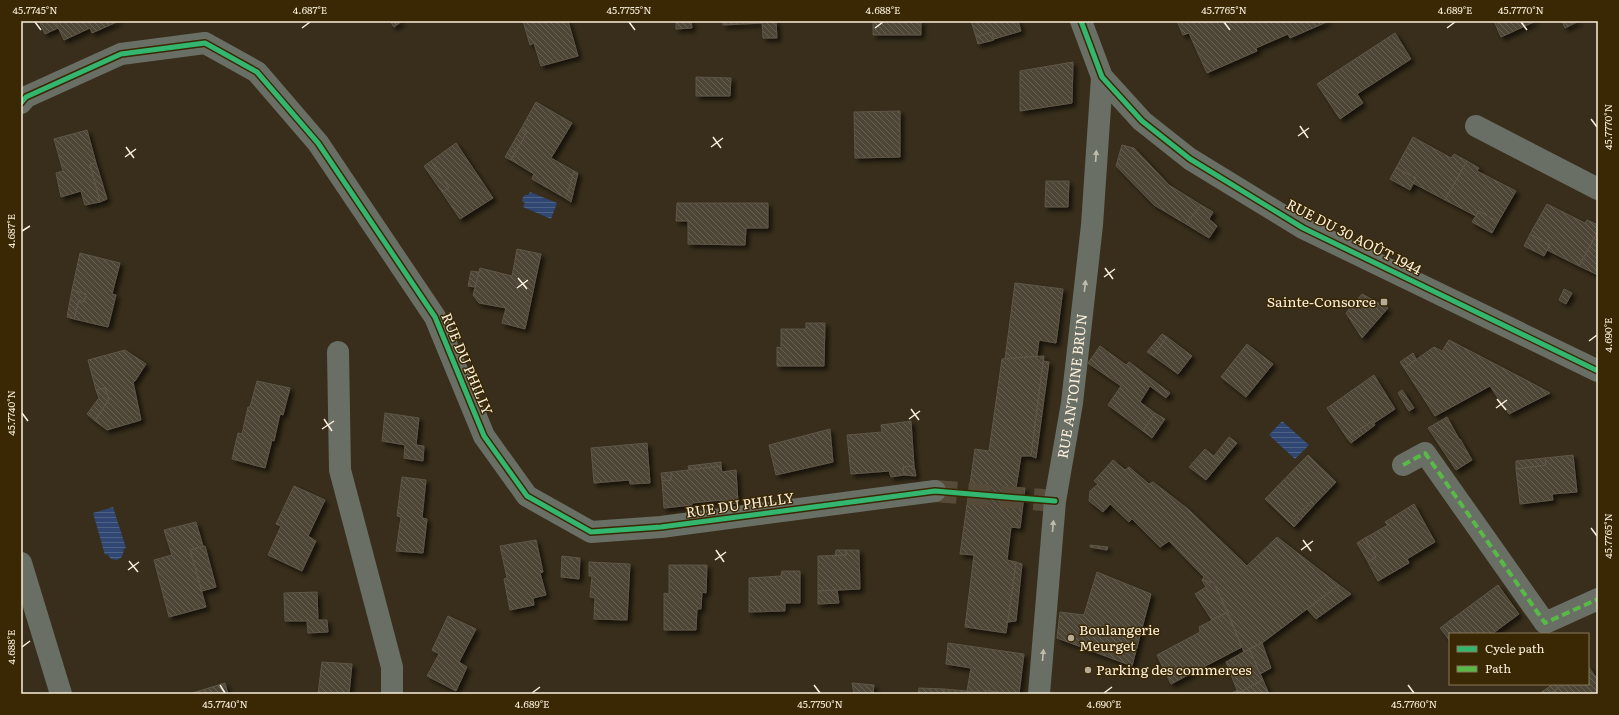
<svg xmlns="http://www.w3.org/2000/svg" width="1619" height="715" font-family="Literata,serif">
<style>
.water{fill:url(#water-rules)}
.building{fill:url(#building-back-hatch);stroke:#5f5647;filter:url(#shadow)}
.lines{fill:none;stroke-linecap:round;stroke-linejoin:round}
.minor-tunnel{stroke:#554b38;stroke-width:22;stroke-dasharray:22 11;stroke-linecap:butt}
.minor{stroke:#6a6f65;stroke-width:22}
.tertiary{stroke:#6a6f65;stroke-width:22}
.quiet{stroke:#58b947;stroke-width:4;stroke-dasharray:8 4;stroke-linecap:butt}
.cycleway-casing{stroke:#3a2804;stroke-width:8}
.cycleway{stroke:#33b770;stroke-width:5}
.oneway{fill:#c0bcac}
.ticks{fill:none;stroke:#faefdc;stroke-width:1.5}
.poi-dot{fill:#b6ab98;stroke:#3a2804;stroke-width:1.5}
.labels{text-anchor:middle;stroke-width:3;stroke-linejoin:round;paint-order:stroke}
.street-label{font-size:14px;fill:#faefdc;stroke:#3a2804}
.poi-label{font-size:14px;fill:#faefdc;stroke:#3a2804;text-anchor:start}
.neatline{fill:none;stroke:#faefdc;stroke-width:1.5}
.ticks-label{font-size:10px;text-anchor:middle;fill:#faefdc}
</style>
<defs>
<pattern id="water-rules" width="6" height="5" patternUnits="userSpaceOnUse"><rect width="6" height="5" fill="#2f4772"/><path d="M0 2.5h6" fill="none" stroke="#4e6286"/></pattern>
<pattern id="building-back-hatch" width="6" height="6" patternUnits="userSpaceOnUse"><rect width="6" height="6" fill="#4d4536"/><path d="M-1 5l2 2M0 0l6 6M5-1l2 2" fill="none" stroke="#686052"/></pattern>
<filter id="shadow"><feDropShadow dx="3.5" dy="3.5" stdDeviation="2" flood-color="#0009"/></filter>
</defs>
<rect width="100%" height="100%" fill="#382e1b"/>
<path class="water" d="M530 192 557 203 551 219 523 207 525 203 522 201 523 197 525 195H528Z
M1282 421 1309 445 1295 459 1269 435Z
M113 507 126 548 124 549 122 557 117 560 111 559 107 554 105 555 93 513Z"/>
<path class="building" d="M39 21H55L58 28 45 34Z
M55 21H119L92 33 90 28 64 40Z
M390 21H402L394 27Z
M523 21H568L578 56 541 66 534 43 530 45Z
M676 21H691L692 28 676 29Z
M723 21H763V23L723 25Z
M762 21H776L777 38H763Z
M873 21H921V35H873Z
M971 21H1018L1021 31 994 39 992 32 976 37Z
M1177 21H1329L1290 38 1288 34 1256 48 1257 51 1207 73 1189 33 1183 35Z
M1494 21H1536L1501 37Z
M1562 21H1579L1565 28Z
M992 32 994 40 978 44 976 37Z
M1395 33 1411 59 1357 94 1363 103 1340 119 1317 84Z
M1073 62 1072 103 1020 111V71Z
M696 77 731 78 730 96H696Z
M536 102 572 123 551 158 574 171 568 193 565 198 532 179 534 174 511 160 527 132 521 129Z
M900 111V157L855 158 854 112Z
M521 129 527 132 511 160 505 157Z
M87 130 96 163 90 164 100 202 85 205 81 191 61 197 56 173 63 171 54 139Z
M1413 137 1451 158 1454 154 1467 161 1445 200 1413 183 1416 178 1396 168Z
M456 143 493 198 460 219 442 192 449 188 431 161Z
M1122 145 1134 148 1169 185 1201 205 1186 224 1154 205 1116 166Z
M431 161 449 188 442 192 424 166Z
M1467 161 1479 168 1477 171 1516 191 1498 222 1479 211 1476 216 1445 200Z
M96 163 107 199 100 202 90 164Z
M1396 168 1416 178 1410 190 1390 179Z
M574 171 578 173 571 202 565 198 568 193Z
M1046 181H1069L1068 207H1045Z
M677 203H768V228H746L745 245 688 244V221H676Z
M1547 204 1585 223 1587 220 1598 225V231L1579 266 1547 250 1550 245 1530 234Z
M1201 205 1213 212 1209 219 1217 226 1209 238 1186 224Z
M1479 211 1498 222 1492 233 1472 222Z
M1598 231V275L1579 266Z
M1530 234 1550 245 1544 256 1524 246Z
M517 249 541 254 525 329 502 323 506 308 479 303 473 295 480 268 512 276Z
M80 253 120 263 112 294 116 295 108 327 74 319 79 300 84 302 86 294 72 290Z
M471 271 479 272 475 287 468 286Z
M1015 283 1063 289 1056 343 1039 340 1037 356 1005 359Z
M1564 289 1572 293 1566 304 1559 300Z
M72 290 86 294 84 302 79 300 74 319 67 317Z
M1362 294 1388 308 1362 338 1346 313Z
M806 323H825L824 366H777V347L781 348V329H806Z
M1162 334 1167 337 1153 356 1147 352Z
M1167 337 1192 356 1178 374 1153 356Z
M1449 340 1526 380 1550 393 1509 414 1490 386 1435 416 1404 368 1434 347 1442 351Z
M1247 344 1273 364 1246 397 1221 377Z
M1100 346 1126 365 1129 362 1170 393 1166 398 1150 386 1140 402 1155 413 1143 431 1108 405 1121 386 1088 363Z
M125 350 146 364 135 381 133 382 141 420 107 430 95 421 109 399 105 388 96 390 88 360Z
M1413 353 1416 359 1404 368 1400 362Z
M1044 356 1031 456H1021L1016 488H1025L1020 528 1011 527 1007 560 1016 562 1006 633 965 627 974 555 960 554 975 449 989 451 1002 359Z
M1043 361 1049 362 1036 458 1031 456Z
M1374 375 1395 409 1374 423 1372 421 1347 438 1327 408Z
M257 381 290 388 283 415 280 414 274 441 272 440 265 468 232 459 238 433 242 434 248 407H250Z
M105 388 109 399 95 421 87 414 99 398 96 390Z
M1402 390 1414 408 1409 411 1398 393Z
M385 413 419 418 416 445 424 446 423 461 404 458 405 445 382 441Z
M1155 413 1165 419 1152 438 1143 431Z
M1447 417 1459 439H1460L1472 460 1456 470 1428 428Z
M911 421 914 466 903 467 904 475 891 477 889 471 851 474 847 435 882 432 881 425Z
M1372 421 1375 425 1351 443 1347 438Z
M830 429 833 462 776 475 769 445Z
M1229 437 1237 443 1221 462 1214 456Z
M647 443 650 483 630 484 629 480 594 483 591 448Z
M1205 449 1221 462 1206 480 1189 467Z
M1308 455 1336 482 1314 505 1311 502 1290 523 1265 499Z
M1573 455 1577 492 1552 494 1553 500 1520 504 1516 469 1546 465 1545 458Z
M1545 458 1546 465 1516 469V461Z
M1113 460 1125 470 1129 467 1149 484 1153 482 1188 509 1247 566 1277 537 1339 585 1262 643 1244 652 1214 583 1202 580 1204 577 1169 541 1160 547 1132 519 1129 522 1110 504 1103 512 1089 501 1090 491 1098 484 1094 481Z
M721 462V466L689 470 688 466Z
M721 466 722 472 736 470 738 503 723 505V500L692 503V505L664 508 662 481 671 480V472Z
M914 466 916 476 904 475 903 467Z
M671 472V480L662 481 661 473Z
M402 477 426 480 422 518 427 519 423 553 396 551 401 517 397 516Z
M294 486 325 500 308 536 316 541 302 571 268 555 281 526 276 524Z
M1311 502 1314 505 1294 527 1290 523Z
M1414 504 1435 542 1407 559 1409 563 1378 581 1368 562 1376 557 1365 538 1388 525 1385 522Z
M196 522 203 546 190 550 206 607 169 617 154 560 172 555 164 530Z
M1365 538 1376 557 1368 562 1357 543Z
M536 540 543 572 540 573 546 595 533 598 534 605 510 610 504 579 507 578 500 546Z
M1090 545 1108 547 1107 550 1090 547Z
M205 546 216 587 202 591 190 550Z
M836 550H846V555L835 556Z
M846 550H859L860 589 818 591V556L846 555Z
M562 556 580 558 579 579 561 577Z
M589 562 630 564 627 620 594 619 595 598 590 597 592 576H589Z
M1016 562 1022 564 1016 621 1008 622Z
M669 565H707L706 593 702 592 701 609H697L696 630H664V593L669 594Z
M782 571H800V603H785V611L749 612V578L781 576Z
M1097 572 1151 594 1132 666 1057 638 1060 612 1084 615Z
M1202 580 1214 583 1228 612 1212 620 1195 594 1206 587Z
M1339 585 1351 594 1316 619 1307 609Z
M1498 585 1519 614 1492 634H1450V641L1440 628Z
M837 590 839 603 818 604V591Z
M317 592 318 620H327L328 632 308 633 307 621H285L284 593Z
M1228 612 1242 647 1171 684 1157 655 1200 632 1199 627Z
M448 616 476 629 459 662 467 667 456 691 427 676 439 654 432 650Z
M948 643 1024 654 1019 694H1006L985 690V693L967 691 971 668 946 664Z
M1262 643 1271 668 1260 674 1249 649Z
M1249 649 1263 680 1240 692 1237 690 1226 662Z
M322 662 352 664 349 694H318Z
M1588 666 1598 680V694H1550L1563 684H1588Z
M1263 680 1269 694H1241L1240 692Z
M225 683 228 694H189Z
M852 683 874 685 873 694H854Z
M1553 684 1564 685 1550 694H1539Z
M919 688 944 689V694H918Z
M944 689 967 691 966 694H944Z
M985 690 1006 694H966L967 691 985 693Z
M1238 690 1241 694H1230Z"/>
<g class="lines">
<path class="minor-tunnel" d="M935 491 1055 501"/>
<path class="minor" d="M21 103 26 97 121 54 205 43 257 72 318 143 435 317 484 436 527 496 591 532 661 527 935 491
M1476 126 1598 189
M338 352 340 470 392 667V694
M1403 465 1425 453 1545 623 1598 599
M21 563 61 694"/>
<g class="tertiary">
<path d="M1081 21 1102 77 1142 121 1190 159 1303 228 1598 371"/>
<path id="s1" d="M1039 694 1055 501 1072 403 1092 225 1102 77"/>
</g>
<path class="quiet" d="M1403 465 1425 453 1545 623 1598 599"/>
<defs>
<path id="cycleway" d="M1081 21 1102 77 1142 121 1190 159 1303 228 1598 371
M21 103 26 97 121 54 205 43 257 72 318 143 435 317 484 436 527 496 591 532 661 527 935 491 1055 501"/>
</defs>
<use href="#cycleway" class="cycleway-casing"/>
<use href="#cycleway" class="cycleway"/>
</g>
<defs><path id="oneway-solid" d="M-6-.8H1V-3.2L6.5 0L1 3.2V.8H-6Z"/></defs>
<g class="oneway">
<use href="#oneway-solid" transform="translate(1096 156) rotate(-86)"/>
<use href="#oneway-solid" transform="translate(1085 286) rotate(-83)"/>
<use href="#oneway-solid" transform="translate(1053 526) rotate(-85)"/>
<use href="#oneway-solid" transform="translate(1043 655) rotate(-85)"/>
</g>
<path class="ticks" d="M35 22 41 30M629 22 635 30M1224 22 1230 30M1521 22 1527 30M302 28 310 22M875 28 883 22M1447 28 1455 22M1591 119 1597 127M1300 126 1308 138M1298 136 1309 128M713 137 721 148M126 147 134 158M711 147 723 138M125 157 136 149M22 231 30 226M1105 268 1113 279M1104 277 1115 269M518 278 527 289M517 288 528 280M1589 341 1597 335M1497 399 1506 410M1496 408 1507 400M911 409 919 420M22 413 28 421M324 419 332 431M909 419 920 411M322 429 334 421M1591 528 1597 536M1303 540 1311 551M716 550 724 562M1301 550 1313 541M715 560 726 552M129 561 138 572M128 570 139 562M22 647 30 641M220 685 225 693M814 685 820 693M1408 685 1414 693M532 693 540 687M1104 693 1112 687"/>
<g class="poi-dot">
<rect x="1380" y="298" width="8" height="8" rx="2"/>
<circle cx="1071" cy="638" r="4"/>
<circle cx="1088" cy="670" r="4"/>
</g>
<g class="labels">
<g class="street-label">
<text transform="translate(1354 237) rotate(27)" y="5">RUE DU 30 AOÛT 1944</text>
<text transform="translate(467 364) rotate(67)" y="5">RUE DU PHILLY</text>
<text dy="5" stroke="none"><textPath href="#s1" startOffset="310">RUE ANTOINE BRUN</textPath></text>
<text transform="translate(740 505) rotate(-8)" y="5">RUE DU PHILLY</text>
</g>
<g class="poi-label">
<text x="1376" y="307" text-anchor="end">Sainte-Consorce</text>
<text x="1079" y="635">Boulangerie<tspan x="1079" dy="16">Meurget</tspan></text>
<text x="1096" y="675">Parking des commerces</text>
</g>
</g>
<rect width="1619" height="715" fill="none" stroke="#3a2804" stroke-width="44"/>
<rect x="1449" y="633" width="140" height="52" fill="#3a2804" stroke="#87785a"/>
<rect x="1457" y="646" width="20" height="6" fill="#33b770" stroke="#87785a"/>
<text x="1485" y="653" font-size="12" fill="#faefdc">Cycle path</text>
<rect x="1457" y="666" width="20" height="6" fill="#58b947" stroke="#87785a"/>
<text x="1485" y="673" font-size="12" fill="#faefdc">Path</text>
<rect x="22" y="22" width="1575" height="671" class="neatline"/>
<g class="ticks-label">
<text x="35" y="14">45.7745°N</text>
<text x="310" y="14">4.687°E</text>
<text x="629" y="14">45.7755°N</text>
<text x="883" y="14">4.688°E</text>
<text x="1224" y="14">45.7765°N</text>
<text x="1455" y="14">4.689°E</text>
<text x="1521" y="14">45.7770°N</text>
<text transform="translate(1608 127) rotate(-90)" y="4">45.7770°N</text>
<text transform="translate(11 231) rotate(-90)" y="4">4.687°E</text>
<text transform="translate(1608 335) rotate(-90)" y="4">4.690°E</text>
<text transform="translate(11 413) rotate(-90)" y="4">45.7740°N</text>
<text transform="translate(1608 536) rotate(-90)" y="4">45.7765°N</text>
<text transform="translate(11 647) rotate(-90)" y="4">4.688°E</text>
<text x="225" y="708">45.7740°N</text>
<text x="532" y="708">4.689°E</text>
<text x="820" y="708">45.7750°N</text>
<text x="1104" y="708">4.690°E</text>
<text x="1414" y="708">45.7760°N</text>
</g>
</svg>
